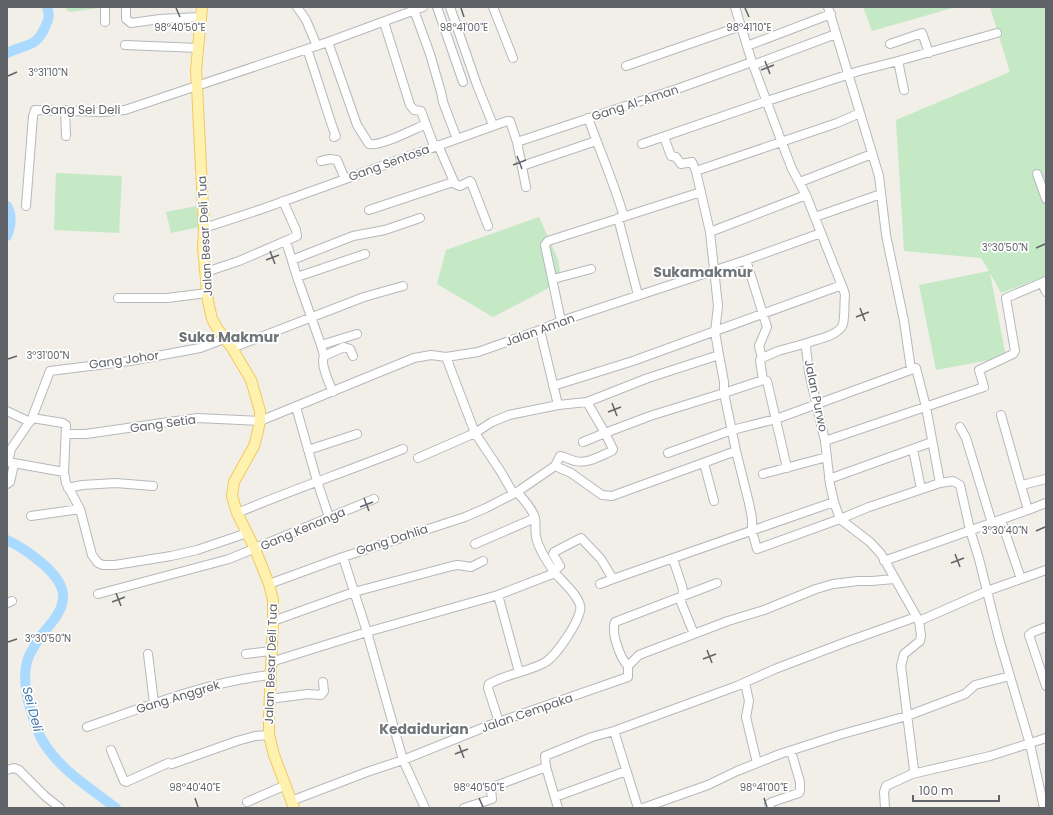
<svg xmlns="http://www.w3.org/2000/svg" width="1053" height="815" font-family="Poppins,sans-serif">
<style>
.green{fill:#c5e8c5}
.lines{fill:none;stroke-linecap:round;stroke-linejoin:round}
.river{stroke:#aadaff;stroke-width:10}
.minor-casing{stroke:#b5b8bc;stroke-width:10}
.major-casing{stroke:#f2c960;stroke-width:12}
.minor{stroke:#fff;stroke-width:8}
.major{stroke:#fff2af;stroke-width:10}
.ticks{fill:none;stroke:#5f6368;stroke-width:1.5}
.labels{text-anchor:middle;stroke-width:3.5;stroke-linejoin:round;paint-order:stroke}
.street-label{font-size:12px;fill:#5f6368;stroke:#fff}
.water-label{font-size:13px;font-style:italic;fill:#4174aa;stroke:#fff}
.quarter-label{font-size:14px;font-weight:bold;fill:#70757a;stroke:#fff}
.ticks-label{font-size:10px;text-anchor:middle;fill:#5f6368;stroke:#fff;stroke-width:3.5;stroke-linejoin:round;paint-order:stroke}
</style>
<rect width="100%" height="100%" fill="#f1efe8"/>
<path class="green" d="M64 7H100V8L69 12Z
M863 7H956L872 31Z
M990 7H1046V276L1001 293 990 273 1006 357 936 370 919 285 989 271 981 258 904 251 896 120 1010 72Z
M56 173 122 176 119 233 54 230Z
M196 206 200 227 171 233 166 212Z
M539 217 558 259 562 281 493 317 437 284 446 250Z"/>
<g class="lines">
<path class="river" d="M7 53C27 43 36 49 46 25 49 19 50 14 47 7
M7 206C13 216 11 226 7 236
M7 540C25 549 66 575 63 599 61 615 49 625 40 637 36 643 32 650 29 656 23 670 25 687 28 701 32 713 35 727 41 738 58 769 89 787 116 808"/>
<defs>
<path id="minor" d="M126 7V19L131 23 160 19 200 17
M297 7 306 20 317 46
M437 7 463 82
M450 7 477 85 493 125
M493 7 513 58
M735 7 752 62 782 143 792 169 806 195 844 291 845 295C844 304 845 315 843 324 839 336 817 339 807 343L806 348 809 372 825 441 830 484 834 502 840 519 870 542 881 554 919 621 921 635 920 641 904 654 901 666 914 770 912 774
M828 7 879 176 886 235 904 321 911 369
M414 10 430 54 441 92 443 102 457 139
M105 22V7
M384 22 410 105 414 110 421 111 434 146
M328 42 357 125 369 144C380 147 414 129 426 124
M890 44 922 33 929 53
M125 45 198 48
M747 46 831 14
M307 49C317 77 325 106 335 134L336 136 334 137
M898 61 904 90
M753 65 836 34
M626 66 741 26
M65 110 66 136
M588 118C600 151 614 183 624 217
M664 137 671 156 676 157 681 164 692 162 696 171
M517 142 677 89 752 62
M642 144 767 101 859 71 898 61 997 33
M438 145 455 184 460 186 470 181 471 182 488 226
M321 161 330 159 337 160 345 179
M522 166 596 141
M1037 174 1046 199
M800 182 872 154
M26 206 33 116 35 110 103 112 125 110 328 42 423 7
M369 210 453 182
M815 217 881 194
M618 218 638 295
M204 228 262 209 507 121H510L517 142 526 187
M710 232 806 195
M286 241 297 277 321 345 324 356C320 364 329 383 333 392
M292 260 353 236 385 230 420 218
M746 260 767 327 759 346 762 358
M206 272 239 261 297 236 296 230 283 201
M297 277 365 254
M553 279 591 269
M1042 283 1046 292
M118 298H167L207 293
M561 321 545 245 548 241 701 192
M540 330 558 405
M321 345 357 334
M232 348 364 297 403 286
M324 356 344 347 350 349 353 356
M446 357 475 433 501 472 513 493
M763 380 724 393 736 451 749 503 752 518V531L757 549 840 519 869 507 940 483 953 481 960 485 970 530 979 559 999 639 1030 744 1044 808
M553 386 633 361 842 285
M587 402 605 433 650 416 724 393V382L719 355
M296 407 317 481 329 517
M7 411 30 422
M1001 415 1028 510 1046 503
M32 418 63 423 66 425 64 472 66 483 80 509 92 555 98 563 103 565H115L171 556 197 550 247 533
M960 427 966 438 992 523
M67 434H86L197 418 260 421 414 358 431 355 446 357 478 352 540 330 561 321 746 260 821 233
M825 441 984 387 979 370 1013 354 1015 351 1006 298 1046 281
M913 449 921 489
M308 450 357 434
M668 453 732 430 776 419 916 368 926 407 940 483
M418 458 475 433 492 422 509 415 558 405 587 402 648 378 719 355 715 332 718 306 710 232 696 171 837 123 860 113
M704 463 714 501
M555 466 560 456C566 457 570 460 575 461 588 464 600 456 612 451L613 449 605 433 583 442
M787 468 767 381 763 380 760 360 762 358 778 351 807 343
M64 472 8 462 11 449 32 418 50 371 130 361 200 348 224 339
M763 474 827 457
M829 479 932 442
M7 484 10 482 14 464
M1022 485 1046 479
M68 488 82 485 116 483 153 486
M517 492C524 500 532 508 535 518 536 524 535 531 536 537 539 550 547 562 555 573
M237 513C292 490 348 471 403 449
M31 516 80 509
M1001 520 1021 579
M475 544 535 518
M343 557 367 632 403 760 425 808
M673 559 682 586 683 591 681 602 694 634
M884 561 1028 510
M554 571 560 566 553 554 554 552 581 538 601 559 613 579 834 502
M269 584 343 557 465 517 486 508 517 492 555 466 571 473 602 495 612 496 736 451
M600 584 613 579
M98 594 229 559 374 499
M498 595 519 672
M7 603 12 601
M273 621 354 592 452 566 458 565 471 567 483 561
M919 621 987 591 1046 570
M1046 627 1033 632 1029 635 1046 686
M148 654 154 703
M246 654 271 651
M271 662 367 632 498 595 555 573C562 581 577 594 580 605 584 616 555 658 544 663 527 672 506 674 489 684L488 688 499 722
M628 666C620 658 611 633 615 622L717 583
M745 683 749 701 746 717 757 763
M269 699 308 694 321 695 324 691 323 682
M87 727C147 706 207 682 270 675
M111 750 124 781 126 782 168 763 172 764 237 741 255 736 269 735
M7 770 14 768 19 770 45 796 60 808
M555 797 626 771
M291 801 367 772 403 760 490 725 628 677V666L639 655 728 621 764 610 816 589 833 584 858 581H872L894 579
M247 802 286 785
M464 808 492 799 491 790 493 787 546 767
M558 808 546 767 545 756 592 737 614 731
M638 808 614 731 737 686 775 669 846 642 916 617
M643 808 708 785 737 771 780 754 839 735 907 716 965 694 975 685 1010 676
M770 808 769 804 772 802 799 793 800 791V782L791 751
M885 808 884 792 886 786 912 774 990 756 1046 738"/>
<path id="major" d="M202 7 196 70 197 87 204 228 203 248 208 301 212 319 217 328 232 348 251 380 260 411V421L257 435 254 446 234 482 232 496 237 513 255 549 269 584 273 600V621L269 716V735L274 755 294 808"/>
</defs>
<use href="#minor" class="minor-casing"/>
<use href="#major" class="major-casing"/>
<use href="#minor" class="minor"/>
<use href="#major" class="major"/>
</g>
<path class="ticks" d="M176 8 180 17M461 8 464 17M745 8 749 17M765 61 770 74M761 70 774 65M8 76 17 72M517 156 522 169M513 165 526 160M1036 248 1045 244M270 251 275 264M266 260 279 255M860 308 865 321M856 317 869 312M8 359 17 356M612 403 617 416M608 412 621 407M364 498 369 511M360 507 373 502M1036 531 1045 527M955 554 960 567M951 563 964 558M116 593 121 606M112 602 125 597M8 642 17 639M707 650 712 663M703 659 716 654M459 745 464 758M455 754 468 749M195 798 198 807M479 798 483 807M764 798 767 807"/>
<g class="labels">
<g class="street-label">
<text transform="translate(635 103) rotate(-18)" y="4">Gang Al-Aman</text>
<text x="81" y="114">Gang Sei Deli</text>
<text transform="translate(389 163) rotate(-20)" y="4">Gang Sentosa</text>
<text transform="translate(205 236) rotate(-93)" y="4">Jalan Besar Deli Tua</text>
<text transform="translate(540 330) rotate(-20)" y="4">Jalan Aman</text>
<text transform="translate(124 360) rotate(-8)" y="4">Gang Johor</text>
<text transform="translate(816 396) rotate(78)" y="4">Jalan Purwo</text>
<text transform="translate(163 424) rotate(-8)" y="4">Gang Setia</text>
<text transform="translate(303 529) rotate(-23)" y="4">Gang Kenanga</text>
<text transform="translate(392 540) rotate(-18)" y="4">Gang Dahlia</text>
<text transform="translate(271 664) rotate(-88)" y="4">Jalan Besar Deli Tua</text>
<text transform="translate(178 697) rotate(-17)" y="4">Gang Anggrek</text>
<text transform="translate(527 713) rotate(-19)" y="4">Jalan Cempaka</text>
</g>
<g class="water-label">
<text transform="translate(33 709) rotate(75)" y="5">Sei Deli</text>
</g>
<g class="quarter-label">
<text x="703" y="277">Sukamakmur</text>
<text x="229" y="342">Suka Makmur</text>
<text x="424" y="734">Kedaidurian</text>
</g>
</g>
<g class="ticks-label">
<text x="749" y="31">98°41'10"E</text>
<text x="180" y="31">98°40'50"E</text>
<text x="464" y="31">98°41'00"E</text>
<text x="48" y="76">3°31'10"N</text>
<text x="1005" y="251">3°30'50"N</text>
<text x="48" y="359">3°31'00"N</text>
<text x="1005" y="534">3°30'40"N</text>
<text x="48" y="642">3°30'50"N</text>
<text x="195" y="791">98°40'40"E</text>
<text x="479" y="791">98°40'50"E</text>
<text x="764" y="791">98°41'00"E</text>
</g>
<rect width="1053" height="815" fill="none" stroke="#5f6368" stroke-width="16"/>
<path d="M913 795v6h86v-6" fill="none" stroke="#5f6368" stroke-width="2"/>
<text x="919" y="795" font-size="12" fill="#5f6368" stroke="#ffffff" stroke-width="3" paint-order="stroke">100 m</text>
</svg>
